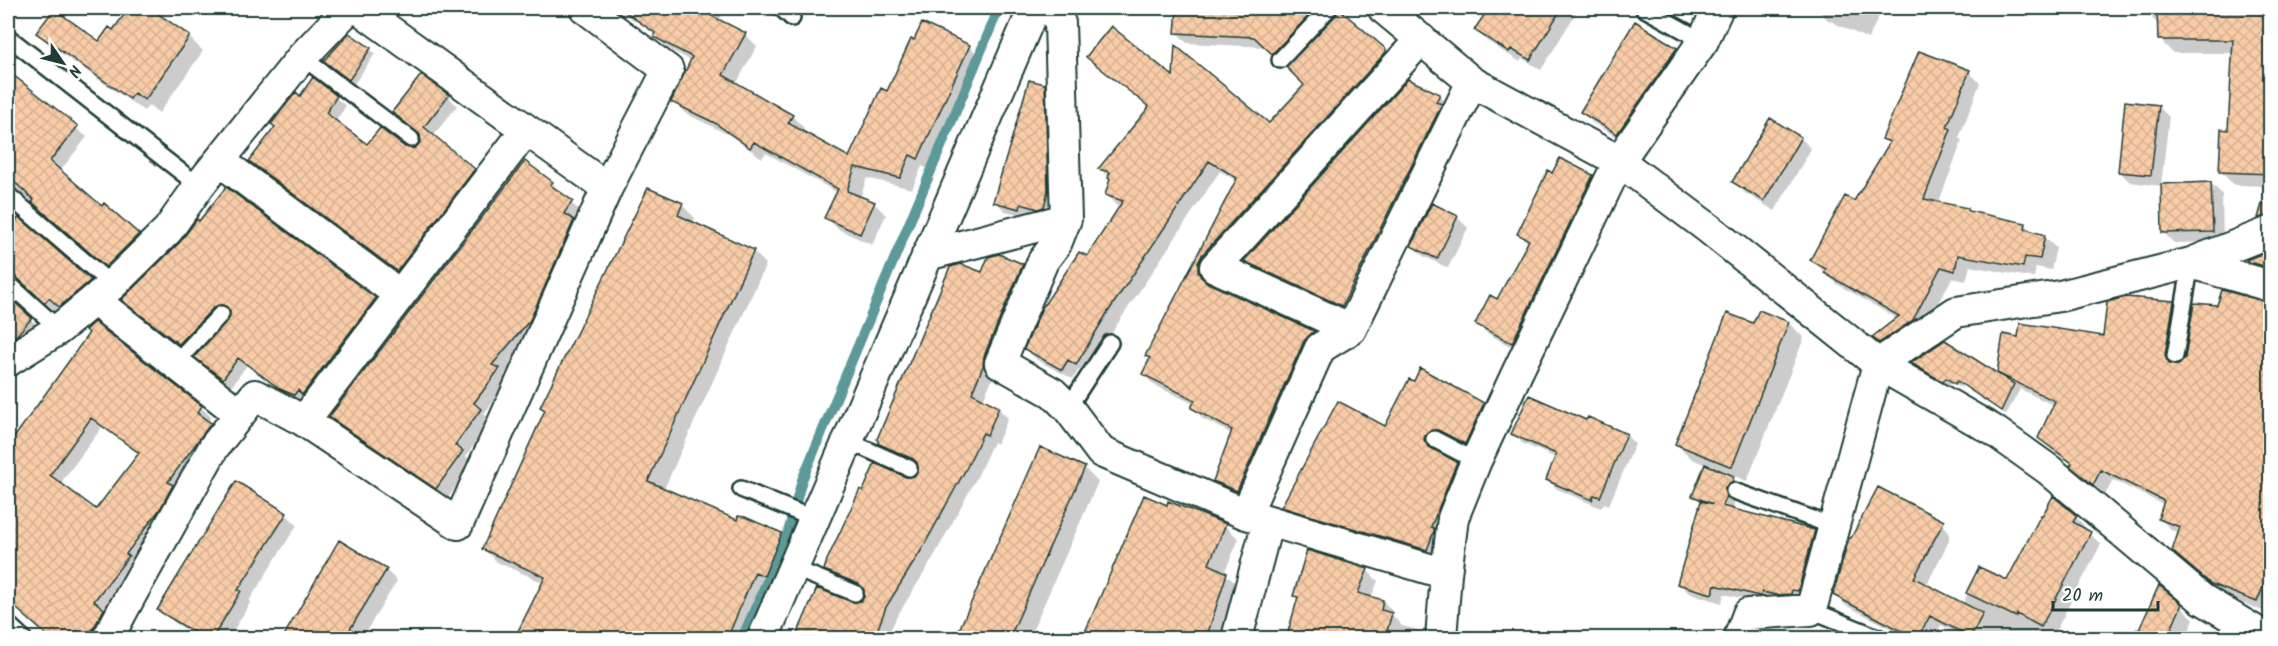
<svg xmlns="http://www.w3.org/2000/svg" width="2278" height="646" font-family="Kalam,sans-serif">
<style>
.shadow{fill:#0003;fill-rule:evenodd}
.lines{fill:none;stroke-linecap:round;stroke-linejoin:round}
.stream{stroke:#5c9998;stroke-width:10}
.building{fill:url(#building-cross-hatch);stroke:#1f3d34;stroke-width:1.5;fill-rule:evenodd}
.service-casing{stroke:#1f3d34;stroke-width:20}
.minor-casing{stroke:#1f3d34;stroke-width:34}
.service{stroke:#fff;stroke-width:15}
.minor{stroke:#fff;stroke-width:30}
</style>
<defs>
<pattern id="building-cross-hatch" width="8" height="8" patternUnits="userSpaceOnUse" patternTransform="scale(1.5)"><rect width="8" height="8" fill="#f9cca8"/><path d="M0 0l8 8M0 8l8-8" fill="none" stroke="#d5b091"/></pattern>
</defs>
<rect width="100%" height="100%" fill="#fff"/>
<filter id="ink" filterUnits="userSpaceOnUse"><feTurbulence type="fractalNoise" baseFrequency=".0167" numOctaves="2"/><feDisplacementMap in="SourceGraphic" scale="12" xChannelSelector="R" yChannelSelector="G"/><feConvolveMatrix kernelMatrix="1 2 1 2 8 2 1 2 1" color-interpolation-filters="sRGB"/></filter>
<g filter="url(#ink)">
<path class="shadow" d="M131 8H147L189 37 203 51 159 113 149 105 144 111 52 47 38 33 99 43 114 32Z
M616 8H715L722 14 719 21 745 34 757 46 736 84 792 116 804 128 802 132 850 159 888 93 923 25 969 46 981 58 930 170 922 166 912 189 867 178 860 198 874 203 886 215 872 245 838 229 826 217 838 193 766 153 762 158 729 135 685 113 673 101 692 61 667 48 656 35Z
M1177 8H1231L1230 19 1242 8H1323L1284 64 1266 47 1187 43 1176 32Z
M1491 8H1579L1541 70 1522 58 1520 62 1487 41 1476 30Z
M1818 8H1883L1868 39 1828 20 1817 9Z
M2152 8H2270V186L2234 185 2220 171 2230 131 2234 53H2173L2159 39V25L2152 18Z
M370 49 375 54 354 84 331 66Z
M1676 50 1687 60 1628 144 1593 123 1582 112Z
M1385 51 1396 61 1209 273 1210 285 1313 332 1324 343 1248 501 1225 491 1214 481 1232 434 1203 419 1193 408 1194 404 1154 385 1143 374 1151 359 1147 356 1237 181 1220 171 1116 326 1087 374 1079 369 1073 379 1037 360 1026 349 1121 207 1117 206 1106 195 1112 180 1100 169 1150 108 1088 57 1175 79 1269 125Z
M1969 72 1980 83 1959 138 1962 141 1938 204 1968 210 1971 214 2025 224 2035 234 2044 237 2056 248 2051 270 2036 267 2034 278 1970 266 1966 281 1952 278 1923 330 1885 348 1874 337 1898 319 1837 284 1812 260 1855 203 1890 145 1883 138Z
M8 73 87 137 60 171 102 208 104 205 148 245 117 276 26 197 15 195 8 204 10 212 100 291 70 316 60 307 56 312 26 285 15 283 8 291V298L41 329 8 351Z
M313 80 346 106 335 122 367 146 380 130 410 150 421 145V136L394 112 448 96 457 106 433 136 483 179 407 279 261 170 251 161Z
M1409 80 1439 96 1450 106 1353 316 1256 272 1246 261Z
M1044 86 1054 95 1053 216 1030 217 1005 211 995 201Z
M2158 106 2169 117 2161 185 2211 183 2222 194 2223 242 2174 243 2164 233 2162 186 2130 182 2119 171Z
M1771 120 1801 138 1811 149 1775 211 1745 193 1734 182Z
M1553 175 1592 176 1603 187 1523 353 1488 334 1477 324 1498 301 1529 244 1519 233Z
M552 183 562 193 561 195 583 213 540 330 504 375 509 380 484 414 491 420 466 456 472 463 448 498 342 427 331 417Z
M226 189 383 308 302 402 290 396 247 365 232 386 205 365 230 321 232 313 222 315 188 352 132 308Z
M682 205 695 218 693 224 753 251 766 264 664 489 737 522 744 518 782 535 795 548 778 588 768 584 746 637 747 638H515L544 583 497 562 484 549 546 411 541 407Z
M1457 217 1468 228 1448 268 1423 256 1413 246Z
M2270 252V275L2260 271 2249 260Z
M1022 265 1032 276 994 367 993 377 983 400 998 408 1008 418 997 444 993 442 977 477 932 560 896 618 887 638H795L818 590 852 604 861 602 865 598 866 592 836 580 826 570 863 493 905 479 915 478 920 472 919 466 891 454 880 443 982 274Z
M2126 299 2174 303 2185 314 2176 370 2186 358 2218 307 2270 304V608L2268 613 2225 596 2173 551 2180 533 2171 530 2160 518 2164 505 2113 480 2105 495 2073 465 2051 449 2040 438 2055 406 2020 389 2006 415 1963 385 1961 388 1952 382 1949 386 1913 363 2004 378 1998 372 2019 338H2105Z
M1789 323 1804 338 1747 481 1730 474 1743 487 1734 497V511L1814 531 1824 541 1801 603 1770 605 1724 594 1722 603 1689 593 1679 583 1702 503 1694 495 1706 465 1692 459 1676 444 1754 325Z
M91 334 201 407 211 417 207 422 220 434 138 568 104 611 113 620 103 638H53L8 600V448ZM102 427 139 454 97 511 60 484Z
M1483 404 1494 415 1476 454 1435 446V452L1456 463 1467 474 1438 560 1294 517 1283 506 1386 428Z
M1587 422 1626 435 1635 444 1609 505 1604 503 1601 508 1557 489 1547 480 1556 458 1522 443 1513 433Z
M1084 468 1098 482 1029 638H957Z
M1145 497 1225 526 1239 539 1224 573 1240 587 1224 638H1082Z
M286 514 297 525 249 601 250 603 229 638H200L175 623 163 612Z
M2076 517 2086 528 2085 530 2101 544 2052 638H1967L1941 625 1934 638H1910L1845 605 1835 594 1938 520 1949 531V541L1926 586 1963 604 1979 569 2007 582Z
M386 570 397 581 362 638H283Z
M1367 570 1378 581 1371 598 1383 601 1393 612V616L1402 626 1418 630 1427 638H1287L1299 600 1294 595Z
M2181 606 2194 619 2186 638H2131L2136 627 2141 630Z"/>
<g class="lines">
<path class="stream" d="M742 638 787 536 802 480 999 8"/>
</g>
<path class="building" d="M129 8H150L190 36 145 100 134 93 130 99 36 33 54 9 99 41 109 27 113 30Z
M620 8H696L746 33 723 75 793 115 788 123 849 157 881 88 887 91 911 39 914 40 922 23 970 45 918 159 910 155 900 178 855 167 847 191 875 202 860 234 824 218 838 189 754 142 750 148 715 123 671 102 692 57 654 37 655 33Z
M1177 8H1316L1272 54 1254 37 1175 33Z
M1338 8 1386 49V52L1202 255 1198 263V271L1201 277 1208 283 1314 331 1304 341 1237 491 1213 481 1232 430 1191 408 1195 400 1142 374 1150 358 1145 356 1237 178 1209 161 1106 315 1076 365 1068 360 1062 370 1024 349 1042 308 1079 252 1087 256 1123 201 1105 195 1110 179 1108 178 1110 172 1098 169 1149 107 1086 57 1111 26 1173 76 1175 45 1269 123 1304 85 1286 67 1336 15Z
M1489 8H1562L1530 60 1511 49 1509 52 1474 30Z
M2157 8H2271V174L2219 172 2221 129 2228 130 2233 40H2158Z
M1635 21 1677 48 1617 134 1580 112Z
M349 33 371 48 349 80 324 61Z
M1919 51 1970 70 1947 127 1951 129 1924 199 1968 208V211L2026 223 2025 229 2045 235 2040 259 2025 257 2023 267 1958 255 1955 271 1941 267 1913 320 1879 343 1872 337 1899 316 1824 273 1826 269 1810 260 1845 196 1854 201 1890 142 1882 139Z
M8 71 78 126 50 161 102 206 104 203 139 234 106 267 32 202 34 200 8 176Z
M421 75 449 95 424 127 475 169 397 271 249 161 275 127 271 124 296 92 300 96 313 77 337 96 326 113 367 144 380 128 405 147 415 148 421 141 420 135 392 112Z
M1408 79 1440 94 1436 102 1442 104 1342 306 1244 261Z
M1029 80 1045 84 1048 191 1044 207 1038 209 1021 204 1020 209 993 202Z
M2125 101 2159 105 2151 175 2118 172Z
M1770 118 1801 137 1764 201 1732 182Z
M1560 158 1593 175 1512 343 1475 324 1490 295 1497 299 1529 240 1517 234 1548 170 1552 173Z
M525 161 553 182 550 185 573 201 564 213 574 220 530 320 492 365 500 368 474 403 481 409 455 445 463 451 436 489 329 417Z
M2211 182 2213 232 2162 233 2161 184Z
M226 187 376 298 302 395 298 390 294 395 280 389 238 358 223 379 194 357 228 320 230 312 224 305 214 307 179 344 121 300 180 242 197 219 199 221Z
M648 188 683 203 678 215 754 250 648 481 737 520 738 516 745 517 782 533 764 576 755 572 727 639H514L545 577 482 549 545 410 540 407Z
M1432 203 1458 216 1437 259 1411 246Z
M2262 204 2271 205V215L2258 218Z
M19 217 91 280 59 307 49 298 45 303 15 276 8 274V230Z
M2271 250V268L2246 261V260Z
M999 254 1023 264 984 356 983 366 972 393 999 407 987 435 983 433 967 467 922 549 886 607 874 639H795L817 588 852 602 861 601 864 597V591L859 584 824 570 827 560 860 489 863 491 875 463 906 477 914 476 918 471 917 463 913 459 879 444 877 439 950 267 961 264 982 272 988 257Z
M2222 290 2271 303V590L2263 587 2257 602 2211 584 2172 551 2180 527 2158 519 2164 501 2101 470 2093 485 2070 466 2072 463 2038 438 2055 401 1997 373 2003 334 2018 337 2020 323 2103 336 2107 302 2126 297 2174 301 2165 355 2169 364 2178 365 2185 358 2194 303 2217 305Z
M8 296 32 318 16 336 8 341Z
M1759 310 1789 322 1732 467 1675 444 1727 313 1753 323Z
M94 322 202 406 197 413 211 423 168 482 173 485 160 509 126 554 129 556 94 601 104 609 93 629 86 639H51L8 601V446L89 333 85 330ZM91 418 139 453 96 509 50 475Z
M1945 340 2014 384 2001 411 1957 381 1955 384 1946 378 1943 382 1911 363Z
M1420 368 1484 403 1465 444 1438 430 1429 431 1425 435 1424 440 1429 447 1457 462 1431 527 1434 528V531L1427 550 1281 507 1338 401 1385 426 1409 379 1414 381Z
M1529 395 1586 420 1588 417 1627 434 1600 497 1594 495 1592 500 1546 480 1556 454 1511 434Z
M1040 447 1085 467 1009 639H955Z
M1705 464 1734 476 1732 482 1725 487 1726 496 1722 506 1815 530 1798 591 1792 590 1791 594 1776 595 1762 592 1761 596H1759L1715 585 1712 594 1677 584 1701 501 1713 504 1692 496Z
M236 481 287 513 238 590 241 591 212 639H205L157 610Z
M1878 487 1944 521 1914 578 1983 613 1971 637 1930 616 1917 639 1833 595 1849 538H1851Z
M1144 495 1167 505 1168 501 1226 524 1209 564 1227 573 1206 639H1082Z
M2053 496 2077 516 2073 522 2091 532 2041 627 2017 614 2016 617 1966 593 1979 567 2007 580 2041 515 2042 516Z
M339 540 387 569 344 639H282Z
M1307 550 1368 569 1358 593 1383 600 1381 610 1392 613 1385 639H1286L1298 597 1293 596Z
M2159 585 2182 604 2167 639H2135Z"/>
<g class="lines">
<defs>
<path id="service" d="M781 8 792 18
M1643 8 1703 41
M8 37 199 186
M302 57 411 139
M1280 60 1329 8
M8 195 112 285
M8 283 59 329
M2175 356 2191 263
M175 363 221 314
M1068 408 1110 343
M1434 439 1476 461
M848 441 909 468
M741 489 814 519
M1734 491 1833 526
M793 568 855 593
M1811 610 1880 638
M8 624 23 638"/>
<path id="minor" d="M358 8 607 188
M1052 8 1060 23 1066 219 1056 244 1043 261 1000 363 1053 393 1068 408 1101 452 1246 514 1446 574 1453 518 1476 461 1517 373 1619 161 1703 41 1718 8
M1383 8 1472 82 1619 161 1708 228 1878 364 1993 430 2049 470 2202 599 2267 638
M220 161 400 295
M927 255 1066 219
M2191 263 2270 286
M94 300 240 414
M1351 329 1215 267 1421 39
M8 361 59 329 112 285 168 230 199 186 302 57 349 8
M304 421 526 130
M1246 514 1320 348 1351 329 1472 82
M108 638 131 595 214 447 255 395 304 421 458 524 607 188 668 70 585 8
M763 638 1034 8
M1237 638 1268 521
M1441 638 1446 574
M1739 638 1748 614 1811 610 1878 364 1956 312 2060 296 2191 263 2270 232"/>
</defs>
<use href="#service" class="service-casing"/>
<use href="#minor" class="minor-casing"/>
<use href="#service" class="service"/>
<use href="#minor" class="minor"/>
</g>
</g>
<rect width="2278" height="646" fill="none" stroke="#fff" stroke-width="30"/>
<rect x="15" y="15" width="2248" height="616" fill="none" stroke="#1f3d34" stroke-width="2" filter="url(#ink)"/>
<g transform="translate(63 63) rotate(125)" stroke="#ffffff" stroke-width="4.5" paint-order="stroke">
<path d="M0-4.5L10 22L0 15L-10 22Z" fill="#1f3d34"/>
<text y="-9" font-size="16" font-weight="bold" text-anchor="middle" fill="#1f3d34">N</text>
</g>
<path d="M2053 601v9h105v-9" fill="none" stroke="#1f3d34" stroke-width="3"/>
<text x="2062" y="601" font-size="18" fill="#1f3d34" stroke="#ffffff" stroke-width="4.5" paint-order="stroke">20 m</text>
</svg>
